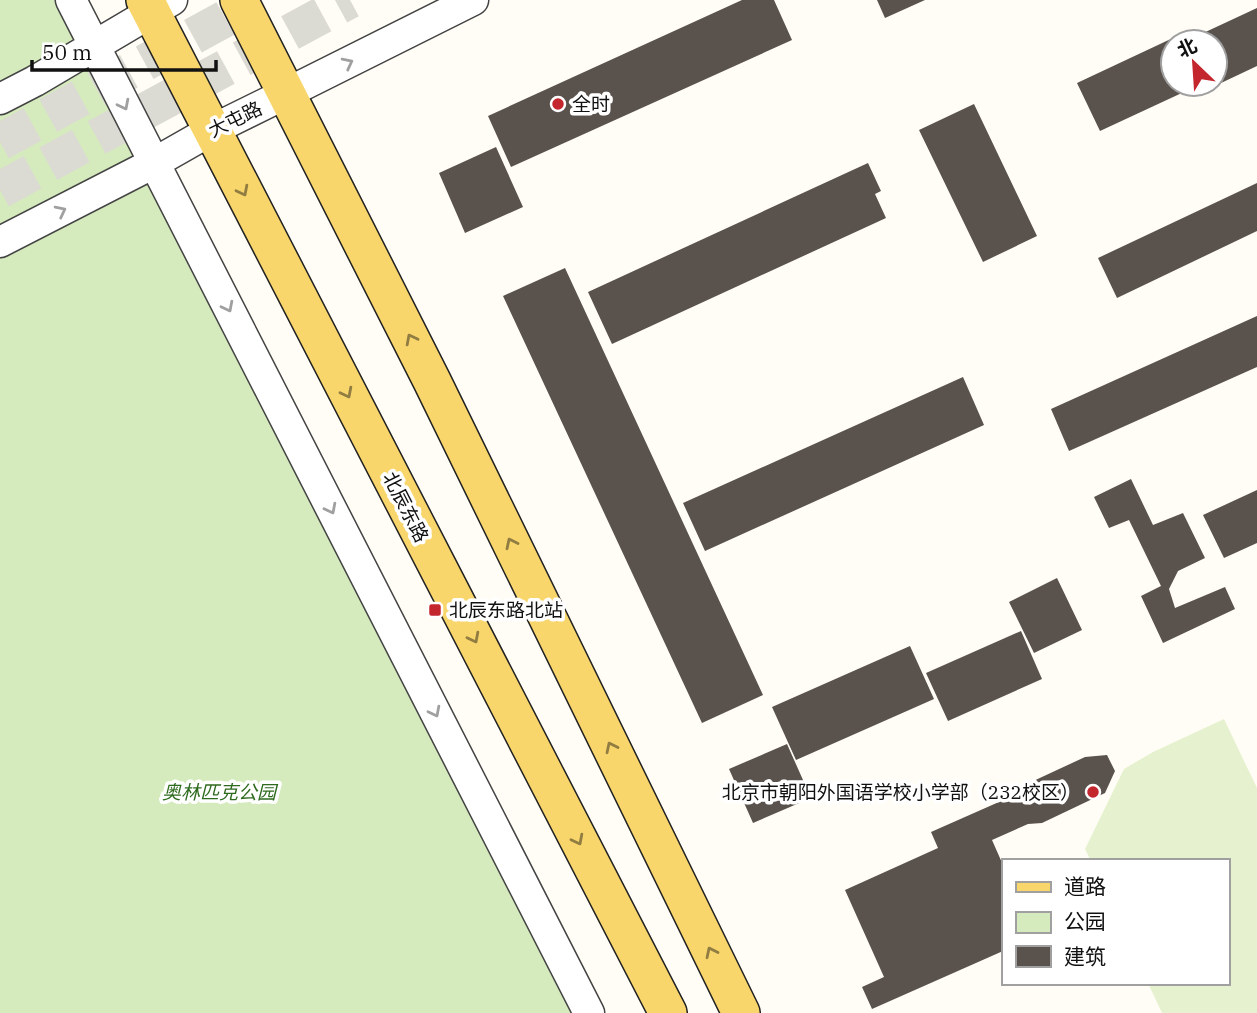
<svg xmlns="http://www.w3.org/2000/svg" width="1257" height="1013" font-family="'IBM Plex Serif','Noto Sans SC',serif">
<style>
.green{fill:#d5ebbd}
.pitch{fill:#e6f2cf}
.building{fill:#5a524d}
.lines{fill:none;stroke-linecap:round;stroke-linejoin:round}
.major-tunnel{stroke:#dbdad3;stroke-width:37;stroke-dasharray:37 18;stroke-linecap:butt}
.minor-casing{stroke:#444;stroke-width:33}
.major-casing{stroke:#222;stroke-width:40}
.minor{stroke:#fff;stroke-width:30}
.major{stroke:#f9d66b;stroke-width:37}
.oneway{stroke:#a0a0a0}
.oneway2{stroke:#917d42}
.poi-dot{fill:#c4262e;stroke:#fff;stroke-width:2.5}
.labels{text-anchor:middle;stroke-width:7;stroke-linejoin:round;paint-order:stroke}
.poi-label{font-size:19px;fill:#111;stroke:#fff;text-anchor:start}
.street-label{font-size:19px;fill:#111;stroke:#fff}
.park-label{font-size:19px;font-style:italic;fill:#2f6b1f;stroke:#fff}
</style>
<rect width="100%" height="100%" fill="#fffdf5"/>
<path class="green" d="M0 0H60L579 1013H0Z"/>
<path class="pitch" d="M1224 719 1257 788V1013H1162L1148 983H1227V861H1091L1085 849 1124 769 1153 752Z"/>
<path class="building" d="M742 0H774L792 40 511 167 488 116Z
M877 0H925L885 18Z
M1257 8V66L1202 92 1199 85 1100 131 1077 83 1175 37 1178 42H1173V84H1215V42H1184Z
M974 104 1037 236 983 262 919 130Z
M496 147 523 207 465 233 439 173Z
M868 163 881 191 875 194 886 218 612 344 588 292Z
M1257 183V231L1117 298 1098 258Z
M565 268 763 695 702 723 503 296Z
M1257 316V367L1069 451 1051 409Z
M963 377 984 425 705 551 683 503Z
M1131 479 1153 525 1183 513 1205 558 1178 571 1169 589 1175 608 1225 587 1235 609 1163 643 1141 596 1161 586 1129 520 1109 528 1094 497Z
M1257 490V543L1224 558 1203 515Z
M1057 578 1082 630 1034 653 1009 602Z
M1021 631 1042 679 948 721 926 673Z
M910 646 934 699 796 760 772 707Z
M787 744 811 798 753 823 729 769Z
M1107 755 1115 771 1105 793 1042 823 1028 824 992 840 1003 865V951L872 1009 862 987 884 977 845 890 938 848 931 832 1017 794 1029 783 1085 757Z"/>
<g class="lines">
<path class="major-tunnel" d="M0 142 259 0
M0 190 350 0"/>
<defs>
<path id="minor" d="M71 0 589 1013
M0 99 35 81 172 0
M0 242 154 163 212 130 287 93 473 0"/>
<path id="major" d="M145 0 668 1013
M239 0 432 381 741 1013"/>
</defs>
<use href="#minor" class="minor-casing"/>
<use href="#major" class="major-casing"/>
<use href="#minor" class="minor"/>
<use href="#major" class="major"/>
</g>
<defs><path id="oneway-chevron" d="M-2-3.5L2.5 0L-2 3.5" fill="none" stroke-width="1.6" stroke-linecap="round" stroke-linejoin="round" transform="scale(1.75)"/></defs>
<g class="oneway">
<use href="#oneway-chevron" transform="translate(348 63) rotate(-27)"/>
<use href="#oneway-chevron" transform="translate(124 105) rotate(63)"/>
<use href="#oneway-chevron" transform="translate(61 211) rotate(-27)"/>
<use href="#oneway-chevron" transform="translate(228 307) rotate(63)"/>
<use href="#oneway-chevron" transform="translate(331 509) rotate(63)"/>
<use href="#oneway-chevron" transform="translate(435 712) rotate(63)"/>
</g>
<g class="oneway2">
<use href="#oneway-chevron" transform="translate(243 191) rotate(63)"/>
<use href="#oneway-chevron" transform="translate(411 339) rotate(-117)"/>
<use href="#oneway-chevron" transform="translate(347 393) rotate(63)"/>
<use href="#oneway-chevron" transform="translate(511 543) rotate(-116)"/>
<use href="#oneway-chevron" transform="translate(474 638) rotate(63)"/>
<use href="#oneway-chevron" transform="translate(611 747) rotate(-116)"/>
<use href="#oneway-chevron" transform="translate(578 840) rotate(63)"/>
<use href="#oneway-chevron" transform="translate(711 952) rotate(-116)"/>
</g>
<g class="poi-dot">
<circle cx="558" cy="104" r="7"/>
<rect x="428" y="603" width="14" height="14" rx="3.5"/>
<circle cx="1093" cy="792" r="7"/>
</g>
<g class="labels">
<g class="poi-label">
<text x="572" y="111">全时</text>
<text x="449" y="617">北辰东路北站</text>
<text x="1079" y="799" text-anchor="end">北京市朝阳外国语学校小学部（232校区）</text>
</g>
<g class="street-label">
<text transform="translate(235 119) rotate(-26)" y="7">大屯路</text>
<text transform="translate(406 507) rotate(63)" y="7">北辰东路</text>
</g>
<g class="park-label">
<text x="219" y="799">奥林匹克公园</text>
</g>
</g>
<rect x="1002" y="859" width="228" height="126" fill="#ffffff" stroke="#a0a0a0" stroke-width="2"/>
<rect x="1016" y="882" width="35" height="10" fill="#f9d66b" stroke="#a0a0a0" stroke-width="2"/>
<text x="1064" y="894" font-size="21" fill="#111111">道路</text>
<rect x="1016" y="912" width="35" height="21" fill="#d5ebbd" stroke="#a0a0a0" stroke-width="2"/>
<text x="1064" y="929" font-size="21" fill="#111111">公园</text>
<rect x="1016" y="946" width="35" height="21" fill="#5a524d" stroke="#a0a0a0" stroke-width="2"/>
<text x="1064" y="964" font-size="21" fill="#111111">建筑</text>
<g transform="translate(1194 63) rotate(335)"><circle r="33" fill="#ffffff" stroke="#a0a0a0" stroke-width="2"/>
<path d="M0-5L12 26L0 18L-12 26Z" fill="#c4262e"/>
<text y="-10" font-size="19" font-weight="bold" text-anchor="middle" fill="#111111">北</text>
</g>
<path d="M32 60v10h184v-10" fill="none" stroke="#111111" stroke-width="3.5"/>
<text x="42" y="60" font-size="21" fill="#111111" stroke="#ffffff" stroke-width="5" paint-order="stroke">50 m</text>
</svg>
